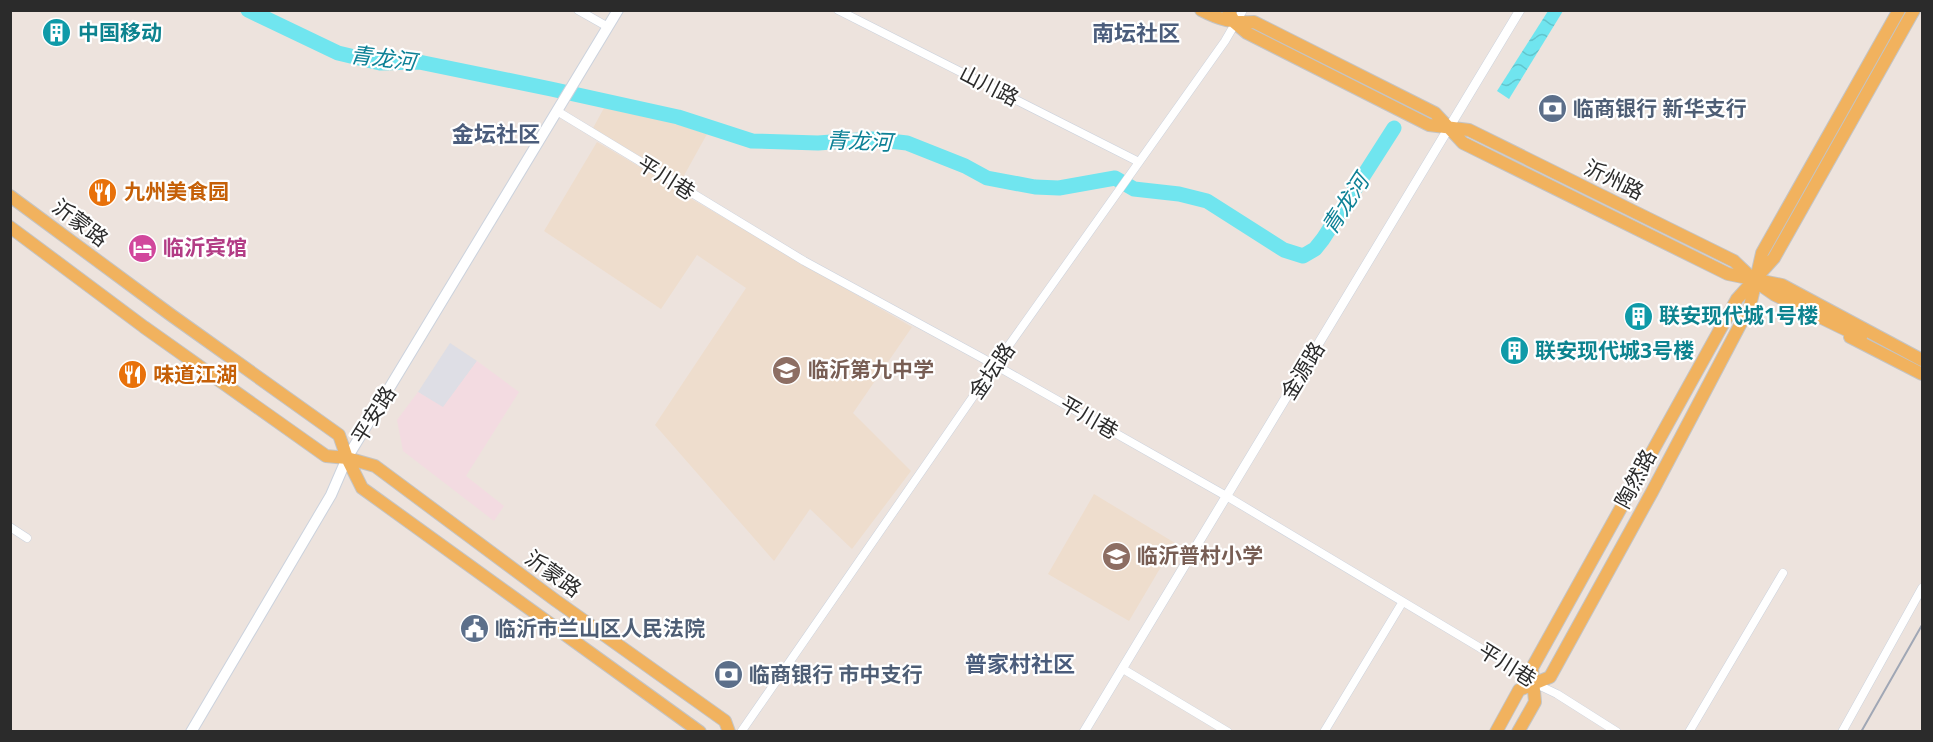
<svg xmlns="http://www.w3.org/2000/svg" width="1933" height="742" font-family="'Open Sans','Noto Sans SC',sans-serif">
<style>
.industrial{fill:#dedee5}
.education{fill:#eeddcd}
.medical{fill:#f3dbe1}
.water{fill:url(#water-waves)}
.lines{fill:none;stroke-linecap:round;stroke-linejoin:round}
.river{stroke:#70e5ef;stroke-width:15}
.minor-casing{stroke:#cbd2dd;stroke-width:9}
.tertiary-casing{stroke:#cbd2dd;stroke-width:10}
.secondary-casing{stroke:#cbd2dd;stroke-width:12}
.primary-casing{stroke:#c4c4c4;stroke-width:14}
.minor{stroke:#fff;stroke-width:8}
.tertiary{stroke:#fff;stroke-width:9}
.secondary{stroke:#fff;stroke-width:10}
.primary{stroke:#f1b25e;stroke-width:12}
.rail{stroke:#a0a7b5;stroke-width:2}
.labels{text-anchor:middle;stroke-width:4.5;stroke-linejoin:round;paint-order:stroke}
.culture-label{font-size:21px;font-weight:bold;fill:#0d838f;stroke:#fff;text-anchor:start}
.street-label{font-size:21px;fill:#2b2b2b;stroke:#fff}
.service-label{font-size:21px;font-weight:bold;fill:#4e5e75;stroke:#fff;text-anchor:start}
.food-label{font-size:21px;font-weight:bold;fill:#c56008;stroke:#fff;text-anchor:start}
.hotel-label{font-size:21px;font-weight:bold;fill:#b23c85;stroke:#fff;text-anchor:start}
.education-label{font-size:21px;font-weight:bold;fill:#785e54;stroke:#fff;text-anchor:start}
.neighbourhood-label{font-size:22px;font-weight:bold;fill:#4b5d7c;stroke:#fff}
.water-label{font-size:22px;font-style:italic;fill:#0d8196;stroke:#fff}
</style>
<defs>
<pattern id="water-waves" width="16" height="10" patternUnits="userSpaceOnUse" patternTransform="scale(1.5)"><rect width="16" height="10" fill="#70e5ef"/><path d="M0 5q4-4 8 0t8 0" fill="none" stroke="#61c5cd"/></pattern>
</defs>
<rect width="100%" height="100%" fill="#ede3dd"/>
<path class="industrial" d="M450 343 477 361 443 408 418 392Z"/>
<path class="education" d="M604 108 650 116 707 134 676 190 912 327 853 413 911 471 852 549 810 509 774 561 655 425 746 288 697 255 661 309 544 231 597 142 664 181 669 174 593 128Z
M1094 494 1175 543 1129 621 1048 574Z"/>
<path class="medical" d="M477 361 519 392 466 476 504 506 494 521 403 451 397 420 418 392 443 407Z"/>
<path class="water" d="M1548 11H1563L1509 99 1497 91Z"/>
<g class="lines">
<path class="river" d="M248 10 338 53 380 63 419 62 551 89 678 117 752 141 818 143 872 139 907 143 965 166 987 178 1035 187 1059 188 1115 178 1134 189 1179 194 1207 201 1284 250 1303 256 1315 249 1323 239 1394 128"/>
<defs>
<path id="minor" d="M578 10 608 27
M838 10 1139 162
M557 111 804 261 995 365 1228 497 1517 670 1534 683 1557 694 1617 732
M10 527 27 538
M1123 669 1228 732
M741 732 995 365 1225 41 1243 10
M1324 732 1402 603
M1689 732 1783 573
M1842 732 1922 588"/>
<path id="tertiary" d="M1084 732 1520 10"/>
<path id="secondary" d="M191 732 331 495 347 458 618 10"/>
<path id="primary" d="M1201 10C1220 20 1233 23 1254 22L1435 113 1463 143 1728 274 1782 285 1922 360
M1228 10 1235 23 1247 33 1429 125 1469 130 1734 261 1755 281 1775 295 1861 337
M10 196 171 315 339 435 347 458 362 488 700 732
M10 227 144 327 326 456 347 458 375 466 555 600 725 721 729 732
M1850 337 1922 374
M1496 732 1519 690 1550 677 1652 492 1750 306 1762 253 1899 10
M1518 732 1535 702 1532 668 1737 299 1774 258 1914 10"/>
</defs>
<use href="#minor" class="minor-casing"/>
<use href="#tertiary" class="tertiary-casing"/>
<use href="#secondary" class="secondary-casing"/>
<use href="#primary" class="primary-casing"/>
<use href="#minor" class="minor"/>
<use href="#tertiary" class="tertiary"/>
<use href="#secondary" class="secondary"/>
<use href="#primary" class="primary"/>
<path class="rail" d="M1861 732 1922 625"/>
</g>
<defs>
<symbol id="building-disc" viewBox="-11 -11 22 22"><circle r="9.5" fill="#0f9aa8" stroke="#fff"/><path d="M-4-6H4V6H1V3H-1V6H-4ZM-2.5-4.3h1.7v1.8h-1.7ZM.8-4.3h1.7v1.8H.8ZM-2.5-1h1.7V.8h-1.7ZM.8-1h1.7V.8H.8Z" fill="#fff"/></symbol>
<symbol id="bank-disc" viewBox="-11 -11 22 22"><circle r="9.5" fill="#5c6f8a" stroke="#fff"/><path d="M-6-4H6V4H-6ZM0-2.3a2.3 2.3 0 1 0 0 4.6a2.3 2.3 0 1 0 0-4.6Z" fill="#fff"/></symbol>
<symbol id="restaurant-disc" viewBox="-11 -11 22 22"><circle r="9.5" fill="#e8710a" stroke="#fff"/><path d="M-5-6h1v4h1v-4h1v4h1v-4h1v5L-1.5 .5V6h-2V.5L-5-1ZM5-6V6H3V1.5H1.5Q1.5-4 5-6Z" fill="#fff"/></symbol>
<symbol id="hotel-disc" viewBox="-11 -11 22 22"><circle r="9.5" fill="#d1479c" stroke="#fff"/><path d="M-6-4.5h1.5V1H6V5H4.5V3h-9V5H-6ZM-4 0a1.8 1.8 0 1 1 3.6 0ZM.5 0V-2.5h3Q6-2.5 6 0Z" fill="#fff"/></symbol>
<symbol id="school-disc" viewBox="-11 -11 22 22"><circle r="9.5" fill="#8d6e63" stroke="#fff"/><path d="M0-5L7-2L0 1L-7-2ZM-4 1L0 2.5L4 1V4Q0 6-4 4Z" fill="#fff"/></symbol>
<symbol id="civic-disc" viewBox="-11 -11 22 22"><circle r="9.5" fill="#5c6f8a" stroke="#fff"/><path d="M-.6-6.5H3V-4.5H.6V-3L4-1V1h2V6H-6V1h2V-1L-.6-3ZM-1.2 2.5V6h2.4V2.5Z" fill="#fff"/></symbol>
</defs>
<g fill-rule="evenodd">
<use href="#building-disc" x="40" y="16" width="33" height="33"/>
<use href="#bank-disc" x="1536" y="92" width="33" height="33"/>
<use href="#restaurant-disc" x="86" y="176" width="33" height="33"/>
<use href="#hotel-disc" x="126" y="232" width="33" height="33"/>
<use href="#building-disc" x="1622" y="300" width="33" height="33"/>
<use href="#building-disc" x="1498" y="334" width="33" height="33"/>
<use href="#school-disc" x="770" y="354" width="33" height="33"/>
<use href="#restaurant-disc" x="116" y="358" width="33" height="33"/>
<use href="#school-disc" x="1100" y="540" width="33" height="33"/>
<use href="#civic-disc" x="458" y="612" width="33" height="33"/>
<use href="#bank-disc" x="712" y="658" width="33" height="33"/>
</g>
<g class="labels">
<g class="culture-label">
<text x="78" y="40">中国移动</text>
<text x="1659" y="323">联安现代城1号楼</text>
<text x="1535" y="358">联安现代城3号楼</text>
</g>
<g class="street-label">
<text transform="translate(989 86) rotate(27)" y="7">山川路</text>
<text transform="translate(666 178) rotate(32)" y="7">平川巷</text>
<text transform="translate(1614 180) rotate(26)" y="7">沂州路</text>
<text transform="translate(80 223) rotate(37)" y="7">沂蒙路</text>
<text transform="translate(992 371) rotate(-55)" y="7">金坛路</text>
<text transform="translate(1303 371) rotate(-59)" y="7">金源路</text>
<text transform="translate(374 415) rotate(-58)" y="7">平安路</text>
<text transform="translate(1089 418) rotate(30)" y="7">平川巷</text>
<text transform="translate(1636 479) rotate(-62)" y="7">陶然路</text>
<text transform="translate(553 574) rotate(36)" y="7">沂蒙路</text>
<text transform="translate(1507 665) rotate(32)" y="7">平川巷</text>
</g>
<g class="service-label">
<text x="1573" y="116">临商银行 新华支行</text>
<text x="495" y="636">临沂市兰山区人民法院</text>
<text x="749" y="682">临商银行 市中支行</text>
</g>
<g class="food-label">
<text x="124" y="199">九州美食园</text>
<text x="153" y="382">味道江湖</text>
</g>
<g class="hotel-label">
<text x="163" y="255">临沂宾馆</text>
</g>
<g class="education-label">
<text x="808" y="377">临沂第九中学</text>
<text x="1137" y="563">临沂普村小学</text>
</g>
<g class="neighbourhood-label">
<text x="1136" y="41">南坛社区</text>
<text x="496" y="142">金坛社区</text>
<text x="1020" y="672">普家村社区</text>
</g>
<g class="water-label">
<text transform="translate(383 58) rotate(7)" y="8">青龙河</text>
<text transform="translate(859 141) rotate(2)" y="8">青龙河</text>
<text transform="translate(1345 204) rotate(-57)" y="8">青龙河</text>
</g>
</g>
<rect width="1933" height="742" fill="none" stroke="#2b2b2b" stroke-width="24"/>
</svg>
